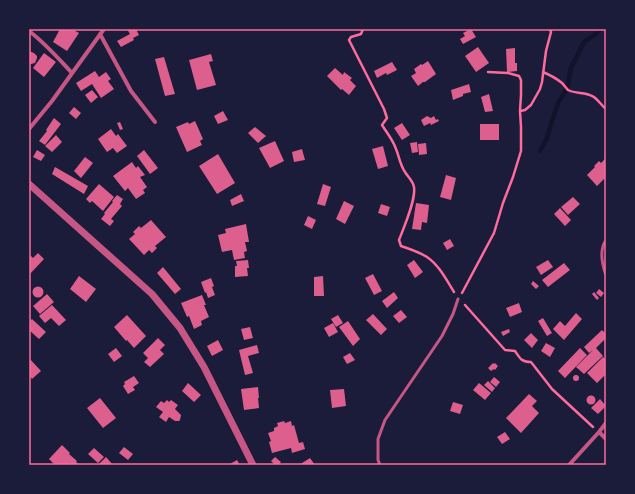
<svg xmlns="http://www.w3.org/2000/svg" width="635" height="494" font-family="'Source Sans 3',sans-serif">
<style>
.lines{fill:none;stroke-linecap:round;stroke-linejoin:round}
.stream{stroke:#12122b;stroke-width:4.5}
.building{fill:#dd5f8e}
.path{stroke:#ff6b9d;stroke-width:2.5}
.service{stroke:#c65784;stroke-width:3}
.minor{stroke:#c65784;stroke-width:4}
.tertiary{stroke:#c65784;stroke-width:7}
.neatline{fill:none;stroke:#ff6b9d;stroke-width:1.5}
</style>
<rect width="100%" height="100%" fill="#1b1b3a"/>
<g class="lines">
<path class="stream" d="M540 151 547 138 551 124 558 103 567 89 571 68 584 42 597 33 600 29"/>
</g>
<path class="building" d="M60 29H72L79 33 67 51 53 42Z
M127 29H136L139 35 133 38 134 40 121 47 117 41 130 34Z
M471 29 476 37 463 44 460 39 465 36 463 33Z
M478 47 489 63 476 72 465 56Z
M515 48V63H517V71L507 72 506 49Z
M29 51 34 53 37 56V58L35 63 31 64H29Z
M44 53 56 62 44 77 33 68Z
M211 54 213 61 209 62 216 85 197 90 189 60Z
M164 57 175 94 165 96 155 59Z
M428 61 436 74 425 82H423L418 86 411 76 416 73 414 69 421 64 422 65Z
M392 62 397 70 387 75 386 73 377 78 374 71Z
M335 68 343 75 344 72 352 78 350 80 356 86 349 95 342 89 341 90 327 76Z
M95 71 99 77 106 72 111 79 108 81 114 89 101 98 92 84 81 91 76 83Z
M469 84 471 92 463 94V96L453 100 451 90Z
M92 90 98 97 91 103 85 95Z
M489 94 493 111 485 112 481 97Z
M74 107 81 113 76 119 69 113Z
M223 111 228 120 218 124 214 116Z
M427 116 431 118 434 116 436 120 438 119 439 121 431 125 430 123 424 126 421 120Z
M54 118 61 124 45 145 39 141 47 131 46 130Z
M195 121 203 139 200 141 202 145 187 152 176 127 188 122 189 124Z
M120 122 123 129 120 130 117 123Z
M402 123 410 135 402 140 394 128Z
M480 124H499V140H480Z
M255 127 266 136 258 143 248 133Z
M111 129 116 136 118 134 127 146 117 153 113 148 107 152 98 139Z
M56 135 62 142 52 152 45 146Z
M275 141 284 161 270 168 259 148Z
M417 142 418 152 412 153 410 143Z
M426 143 427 154 419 155 418 144Z
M383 146 388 166 378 169 372 149Z
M302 149 305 160 294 162 292 152Z
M37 150 45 155 41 161 33 157Z
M144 150 158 168 150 174 137 156Z
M218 154 235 183 217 194 199 166Z
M85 157 93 163 81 178 74 171Z
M606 158V177L597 186 587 175 595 167 594 166 599 161 601 163Z
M132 162 136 168 138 166 145 175 140 177 147 187 143 190 145 193 136 199 128 188 125 191 113 176Z
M55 167 88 186 84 194 52 174Z
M446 175 456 178 451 200 440 197Z
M99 184 114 197 103 211 92 201 90 203 86 199Z
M323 184 331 187 325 206 317 204Z
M241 194 244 201 232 206 230 200Z
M117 195 123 199 120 204 122 206 111 219 114 221 110 226 101 219 105 214 104 213 113 202 112 201Z
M573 197 580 204 568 215 561 207Z
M344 201 354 206 345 224 336 219Z
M416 203 429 205 427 223 422 222 421 230 412 229Z
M381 204 390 207 387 216 378 213Z
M560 208 571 220 565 226 554 214Z
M308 216 316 220 312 229 304 225Z
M151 220 166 237 155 246 157 248 152 253 149 250 144 255 129 239 135 234 133 232 139 226 141 228Z
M246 224 249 242H245L247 251 244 252 245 258 234 260 232 250 222 252 218 235 226 233 225 229Z
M450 239 454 246 447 250 443 243Z
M38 253 44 259 29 275V254L33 258Z
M248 260 249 268H247L248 276 235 277V266H237L236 261Z
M414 260 423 272 415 278 407 265Z
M548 260 553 267 541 275 536 267Z
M564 263 570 270 548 287 542 280Z
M163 267 181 289 175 294 157 273Z
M373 274 382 291 374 295 365 278Z
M79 276 96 289 86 302 70 289Z
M323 276 324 296H314V277Z
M211 278 214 286 212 287 215 295 208 298 206 292 205 293 201 282Z
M533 281 539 286 536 289 531 284Z
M32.5 292a5.5 5.5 0 1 1 11 0a5.5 5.5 0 1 1-11 0Z
M599 289 604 293 601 297 596 293Z
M394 292 398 298 387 308 382 301Z
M594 292 599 298 597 300 592 294Z
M47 294 54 302 40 314 33 306Z
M202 295 206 305H204L209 317 201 321 202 325 194 329 189 316 187 317 181 303Z
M519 303 522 312 510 317 506 308Z
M52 305 66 320 59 326 51 318 45 323 39 316Z
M401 310 407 317 399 323 393 316Z
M576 313 582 319 564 340 553 329 560 321 565 326Z
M373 314 387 329 381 335 366 320Z
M127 315 146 336 134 348 127 340 126 341 114 327Z
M338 315 343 323 336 327 331 319Z
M543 318 552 333 547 336 538 321Z
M32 319 46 332 39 339 29 330V322Z
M348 321 360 339 353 346 339 327Z
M333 323 338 332 329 337 324 328Z
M250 327 253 338 244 340 241 329Z
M509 329 510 332 503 336 501 332Z
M602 330 606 334V338L596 348 603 356 584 374 576 367 593 350 589 353 584 347Z
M531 333 538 340 532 348 524 340Z
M158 338 165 345 160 350 164 354 150 367 144 362 148 358 143 353Z
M218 340 223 350 212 356 207 346Z
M546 343 555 348 550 357 541 351Z
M257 345 259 353 248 356 253 373 245 375 239 350Z
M116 348 122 356 114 362 108 354Z
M580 348 587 355 565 378 558 371Z
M350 353 355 360 347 364 343 357Z
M603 357 606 360V374L597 383 587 373Z
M29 358 41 371 32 379 29 375Z
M493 363 494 364 495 363 498 366 495 370 494 369 491 371 488 368Z
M573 378a3 3 0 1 1 6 0a3 3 0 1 1-6 0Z
M134 376 139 383 133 387 135 390 128 394 123 386 125 384 124 382Z
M494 377 500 382 496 387 490 382Z
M488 381 495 388 492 392 484 385Z
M188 383 201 395 194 402 182 391Z
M479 383 491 393 485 400 473 390Z
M258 387 259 398H258L259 408 244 410 241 389Z
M344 389 346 406 332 408 330 390Z
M529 394 537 401 532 406 539 413 521 433 506 418Z
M586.5 400a4.5 4.5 0 1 1 9 0a4.5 4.5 0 1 1-9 0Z
M100 398 116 418 103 428 87 408Z
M600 399 606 406 598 414 591 408Z
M167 400 169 402 171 400 178 405 175 409 181 415 180 420 179 421H175L169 417 166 422 159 417 163 412 156 407 161 401 164 403Z
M453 402 463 405 460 414 450 411Z
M284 421 285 423 291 421 292 426 294 425 299 443 303 442 305 449 292 453 291 448 272 453 269 442 271 441 268 433 274 431V428L278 426 277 423Z
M505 432 510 439 502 444 497 437Z
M62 445 70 453 69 454 77 461 76 462 80 465H55L49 459Z
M124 447 133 454 128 460 119 453Z
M94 448 104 457 98 463 88 454Z
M106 457 113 465H98Z
M275 457 281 462 278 465H275L271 461Z
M310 458 315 465H299Z
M237 460 240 465H231L230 464Z"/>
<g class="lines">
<path class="path" d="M363 29 361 34 351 37 349 40 384 109 387 118 382 125C387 133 393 140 396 149 399 156 400 165 405 172 408 177 413 181 414 187 416 200 404 227 399 240L401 246C410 249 419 252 427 257 439 265 447 281 454 292
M543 72C550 75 556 78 562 83 564 85 566 88 568 90 576 94 585 92 592 96 597 98 601 105 606 109
M520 111 525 110 531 105 540 89 542 82 546 51 551 32 550 29
M462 293 494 233 503 203 513 177 521 151V127L520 111 521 95V80L519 76 508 73 488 72
M465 305 505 350 515 351C520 358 521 362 531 362L552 389 593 427"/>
<path class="service" d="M606 240C599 250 602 264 606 275
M380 465 378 460V439L385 420 442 336 453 314 458 299"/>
<path class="minor" d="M29 31C45 43 58 58 72 73
M100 34 131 91 155 122
M29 129 52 101 104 29
M599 432 606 439
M569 465 599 432 606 423"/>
<path class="tertiary" d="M29 184 152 294 180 328 204 367 253 465"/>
</g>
<rect width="635" height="494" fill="none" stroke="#1b1b3a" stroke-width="60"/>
<rect x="30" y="30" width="575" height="434" class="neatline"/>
</svg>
